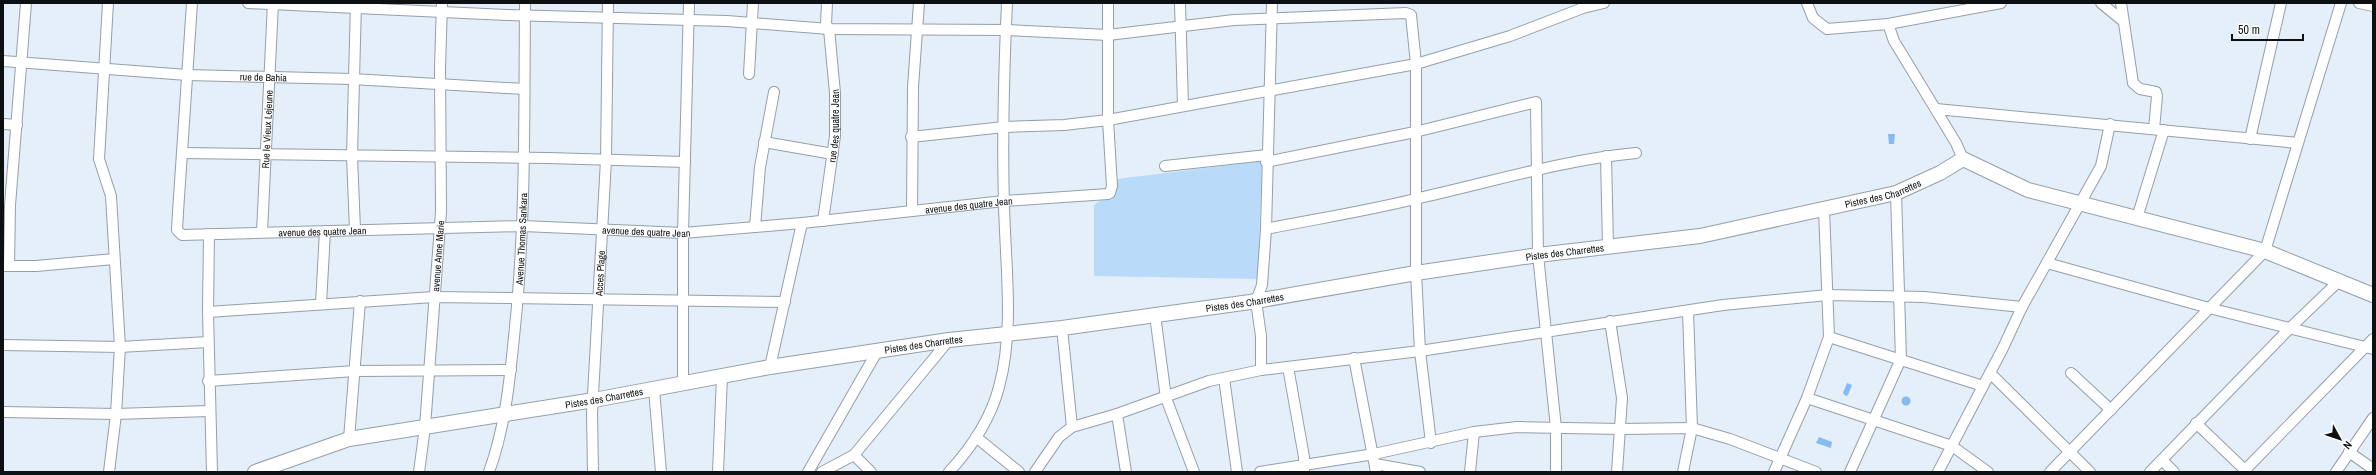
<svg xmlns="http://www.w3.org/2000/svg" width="2376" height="475" font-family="'Archivo Narrow',sans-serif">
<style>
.green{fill:#badafa}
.water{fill:#85bbf0}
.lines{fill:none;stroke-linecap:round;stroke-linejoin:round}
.street-casing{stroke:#959fa9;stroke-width:12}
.secondary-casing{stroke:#959fa9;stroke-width:16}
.street{stroke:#fff;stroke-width:10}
.secondary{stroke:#fff;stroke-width:14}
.labels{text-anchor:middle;stroke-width:4;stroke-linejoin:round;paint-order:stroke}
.street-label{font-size:10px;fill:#0c1013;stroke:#fff}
</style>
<rect width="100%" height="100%" fill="#e4effa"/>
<path class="green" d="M1262 161 1258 279 1094 276V205L1112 192 1117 179Z"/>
<path class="water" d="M1888 134H1895L1894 144H1889Z
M1847 383 1852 385 1848 395 1846 396 1843 393Z
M1901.5 401a4.5 4.5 0 1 1 9 0a4.5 4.5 0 1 1-9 0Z
M1819 437 1832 442 1831 448 1816 443Z"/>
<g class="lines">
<defs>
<g id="street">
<path d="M108 3 99 159 111 196 120 347 116 414 109 472"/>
<path id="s1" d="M192 3 178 212 177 230 182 235 523 226 683 233 802 223 1004 201 1108 194 1110 193 1112 186 1108 120V3"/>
<path d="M248 3 507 15 727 21 829 29 1006 30 1108 35 1234 20 1406 13 1411 15 1416 64V273L1420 351 1431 443"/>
<path d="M1180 3 1183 106"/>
<path d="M1807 3 1813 18 1827 29 1888 24"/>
<path d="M2101 3 2123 21"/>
<path d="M2121 3 2133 83 2140 89 2156 92 2157 96 2154 129"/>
<path d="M2359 3 2373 6"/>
<path id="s2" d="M3 61 187 75 352 79 524 89"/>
<path d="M749 74 753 3"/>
<path d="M1936 109 2298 143"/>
<path d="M3 124 17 125"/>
<path d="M911 137 1004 127 1064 125 1108 120 1416 64 1510 36 1583 8 1604 3"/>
<path d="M2250 139 2281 3"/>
<path d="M764 142 833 154"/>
<path d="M182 153 548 158 685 162"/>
<path d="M1606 156 1608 246"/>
<path d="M1963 159 1956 143 1894 41 1888 24 2001 3"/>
<path d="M1266 162 1415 132 1536 102 1538 255 1556 428V472"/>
<path d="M1165 166 1267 155"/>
<path d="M912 211 913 87 919 3"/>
<path d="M2137 218 2164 130"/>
<path id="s3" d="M823 221 835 136V93L829 29 826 24 827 3"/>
<path d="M755 227 760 167 774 92"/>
<path d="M1266 229C1316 219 1366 211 1415 199 1488 183 1561 160 1636 153"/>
<path d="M355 230 352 156 356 3"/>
<path id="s4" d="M262 232 273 3"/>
<path d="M209 234 208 312 212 472"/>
<path d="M2047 263 2209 308 2373 349"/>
<path d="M3 266H36L114 259"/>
<path d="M9 266 10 205 26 3"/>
<path d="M321 304 325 231"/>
<path d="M208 312 434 297 785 302"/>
<path d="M1155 315 1166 398 1194 472"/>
<path d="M1610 321 1622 398 1617 472"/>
<path d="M1062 328 1072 427"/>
<path d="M1829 337 1983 386"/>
<path d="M3 345 120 347 208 342"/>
<path d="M1354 358 1376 472"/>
<path d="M770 367 802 223"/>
<path d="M1288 367 1304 457V472"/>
<path d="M1261 370V336L1256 301 1262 285 1266 229 1272 3"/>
<path d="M1990 373 2090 472"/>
<path d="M2071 373 2111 410"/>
<path d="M1224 378 1237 472"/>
<path d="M208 381 355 371 511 370"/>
<path d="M683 384V233L689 3"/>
<path d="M654 389 661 472"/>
<path d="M1807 398 1952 446 1988 472"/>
<path d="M3 412 116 414 209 411"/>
<path d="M1117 414 1126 472"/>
<path d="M2196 423 2247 472"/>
<path d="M976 437 1019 472"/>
<path d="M349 439 360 301"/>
<path d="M2349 452 2373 469"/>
<path d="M854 455 871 472"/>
<path d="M2162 460 2174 472"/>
<path d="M1375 464 1420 472"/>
<path d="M2245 470 2373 339"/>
<path id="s5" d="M419 472 425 427 441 212 440 68 442 3"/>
<path id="s6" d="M489 472C506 425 510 377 515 327 526 219 524 111 525 3"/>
<path id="s7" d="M593 472 592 413 606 160 608 3"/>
<path d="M718 472 722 376"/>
<path d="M808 472 878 350"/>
<path d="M822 472 854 455 949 340"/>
<path d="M949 472C971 448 991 418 999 387 1015 328 1005 263 1004 203 1002 136 1004 69 1007 3"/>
<path d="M1035 472 1059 437 1072 427 1117 414 1209 381 1261 370 1420 351 1723 305 1828 295 1924 297 2022 307"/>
<path d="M1260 472 1374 454 1474 432 1517 427 1621 429 1692 428 1730 439 1816 472"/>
<path d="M1470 472 1474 432"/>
<path d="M1683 472 1692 428 1688 311"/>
<path d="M1774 472 1807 398 1829 337 1824 209"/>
<path d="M1850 472 1901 359 1896 193"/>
<path d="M1938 472 2003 348 2022 307 2101 166 2110 124"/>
<path d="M2050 472 2265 251 2341 3"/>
<path d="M2150 472 2291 327 2339 281"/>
<path d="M2336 472 2373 418"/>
</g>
<g id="secondary">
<path id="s8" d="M255 472 349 439 594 400 770 367 949 340 1062 328 1250 302 1416 273 1538 255 1700 236 1896 193 1940 173 1963 159 2028 190 2265 251 2373 295"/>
</g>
</defs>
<use href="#street" class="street-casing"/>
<use href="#secondary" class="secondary-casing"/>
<use href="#street" class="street"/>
<use href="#secondary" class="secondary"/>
</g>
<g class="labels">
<g class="street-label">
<text dy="4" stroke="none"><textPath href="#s2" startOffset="261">rue de Bahia</textPath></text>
<text dy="4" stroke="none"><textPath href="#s3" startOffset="96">rue des quatre Jean</textPath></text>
<text dy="4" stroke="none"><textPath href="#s4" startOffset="103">Rue le Vieux Lejeune</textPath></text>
<text dy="4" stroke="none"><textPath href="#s8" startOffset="1654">Pistes des Charrettes</textPath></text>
<text dy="4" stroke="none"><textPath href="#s1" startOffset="1023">avenue des quatre Jean</textPath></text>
<text dy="4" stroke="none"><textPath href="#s1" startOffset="375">avenue des quatre Jean</textPath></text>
<text dy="4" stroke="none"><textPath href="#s1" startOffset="699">avenue des quatre Jean</textPath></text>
<text dy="4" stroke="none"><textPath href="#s6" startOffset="236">Avenue Thomas Sankara</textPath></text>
<text dy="4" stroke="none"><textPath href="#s8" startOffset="1330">Pistes des Charrettes</textPath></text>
<text dy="4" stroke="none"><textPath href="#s5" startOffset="217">avenue Anne Marie</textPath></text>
<text dy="4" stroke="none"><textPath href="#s7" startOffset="199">Acces Plage</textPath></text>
<text dy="4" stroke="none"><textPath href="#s8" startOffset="1006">Pistes des Charrettes</textPath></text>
<text dy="4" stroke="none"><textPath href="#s8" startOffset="682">Pistes des Charrettes</textPath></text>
<text dy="4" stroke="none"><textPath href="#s8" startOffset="358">Pistes des Charrettes</textPath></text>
</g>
</g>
<rect width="2376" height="475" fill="none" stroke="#0c1013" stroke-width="8"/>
<g transform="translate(2340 439) rotate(130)" stroke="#ffffff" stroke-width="3" paint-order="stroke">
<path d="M0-3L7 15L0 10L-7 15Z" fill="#0c1013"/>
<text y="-6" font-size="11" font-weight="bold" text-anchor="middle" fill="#0c1013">N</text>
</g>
<path d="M2232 34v6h71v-6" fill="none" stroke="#0c1013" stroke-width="2"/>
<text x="2238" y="34" font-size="12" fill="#0c1013" stroke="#ffffff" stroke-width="3" paint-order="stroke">50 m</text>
</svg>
